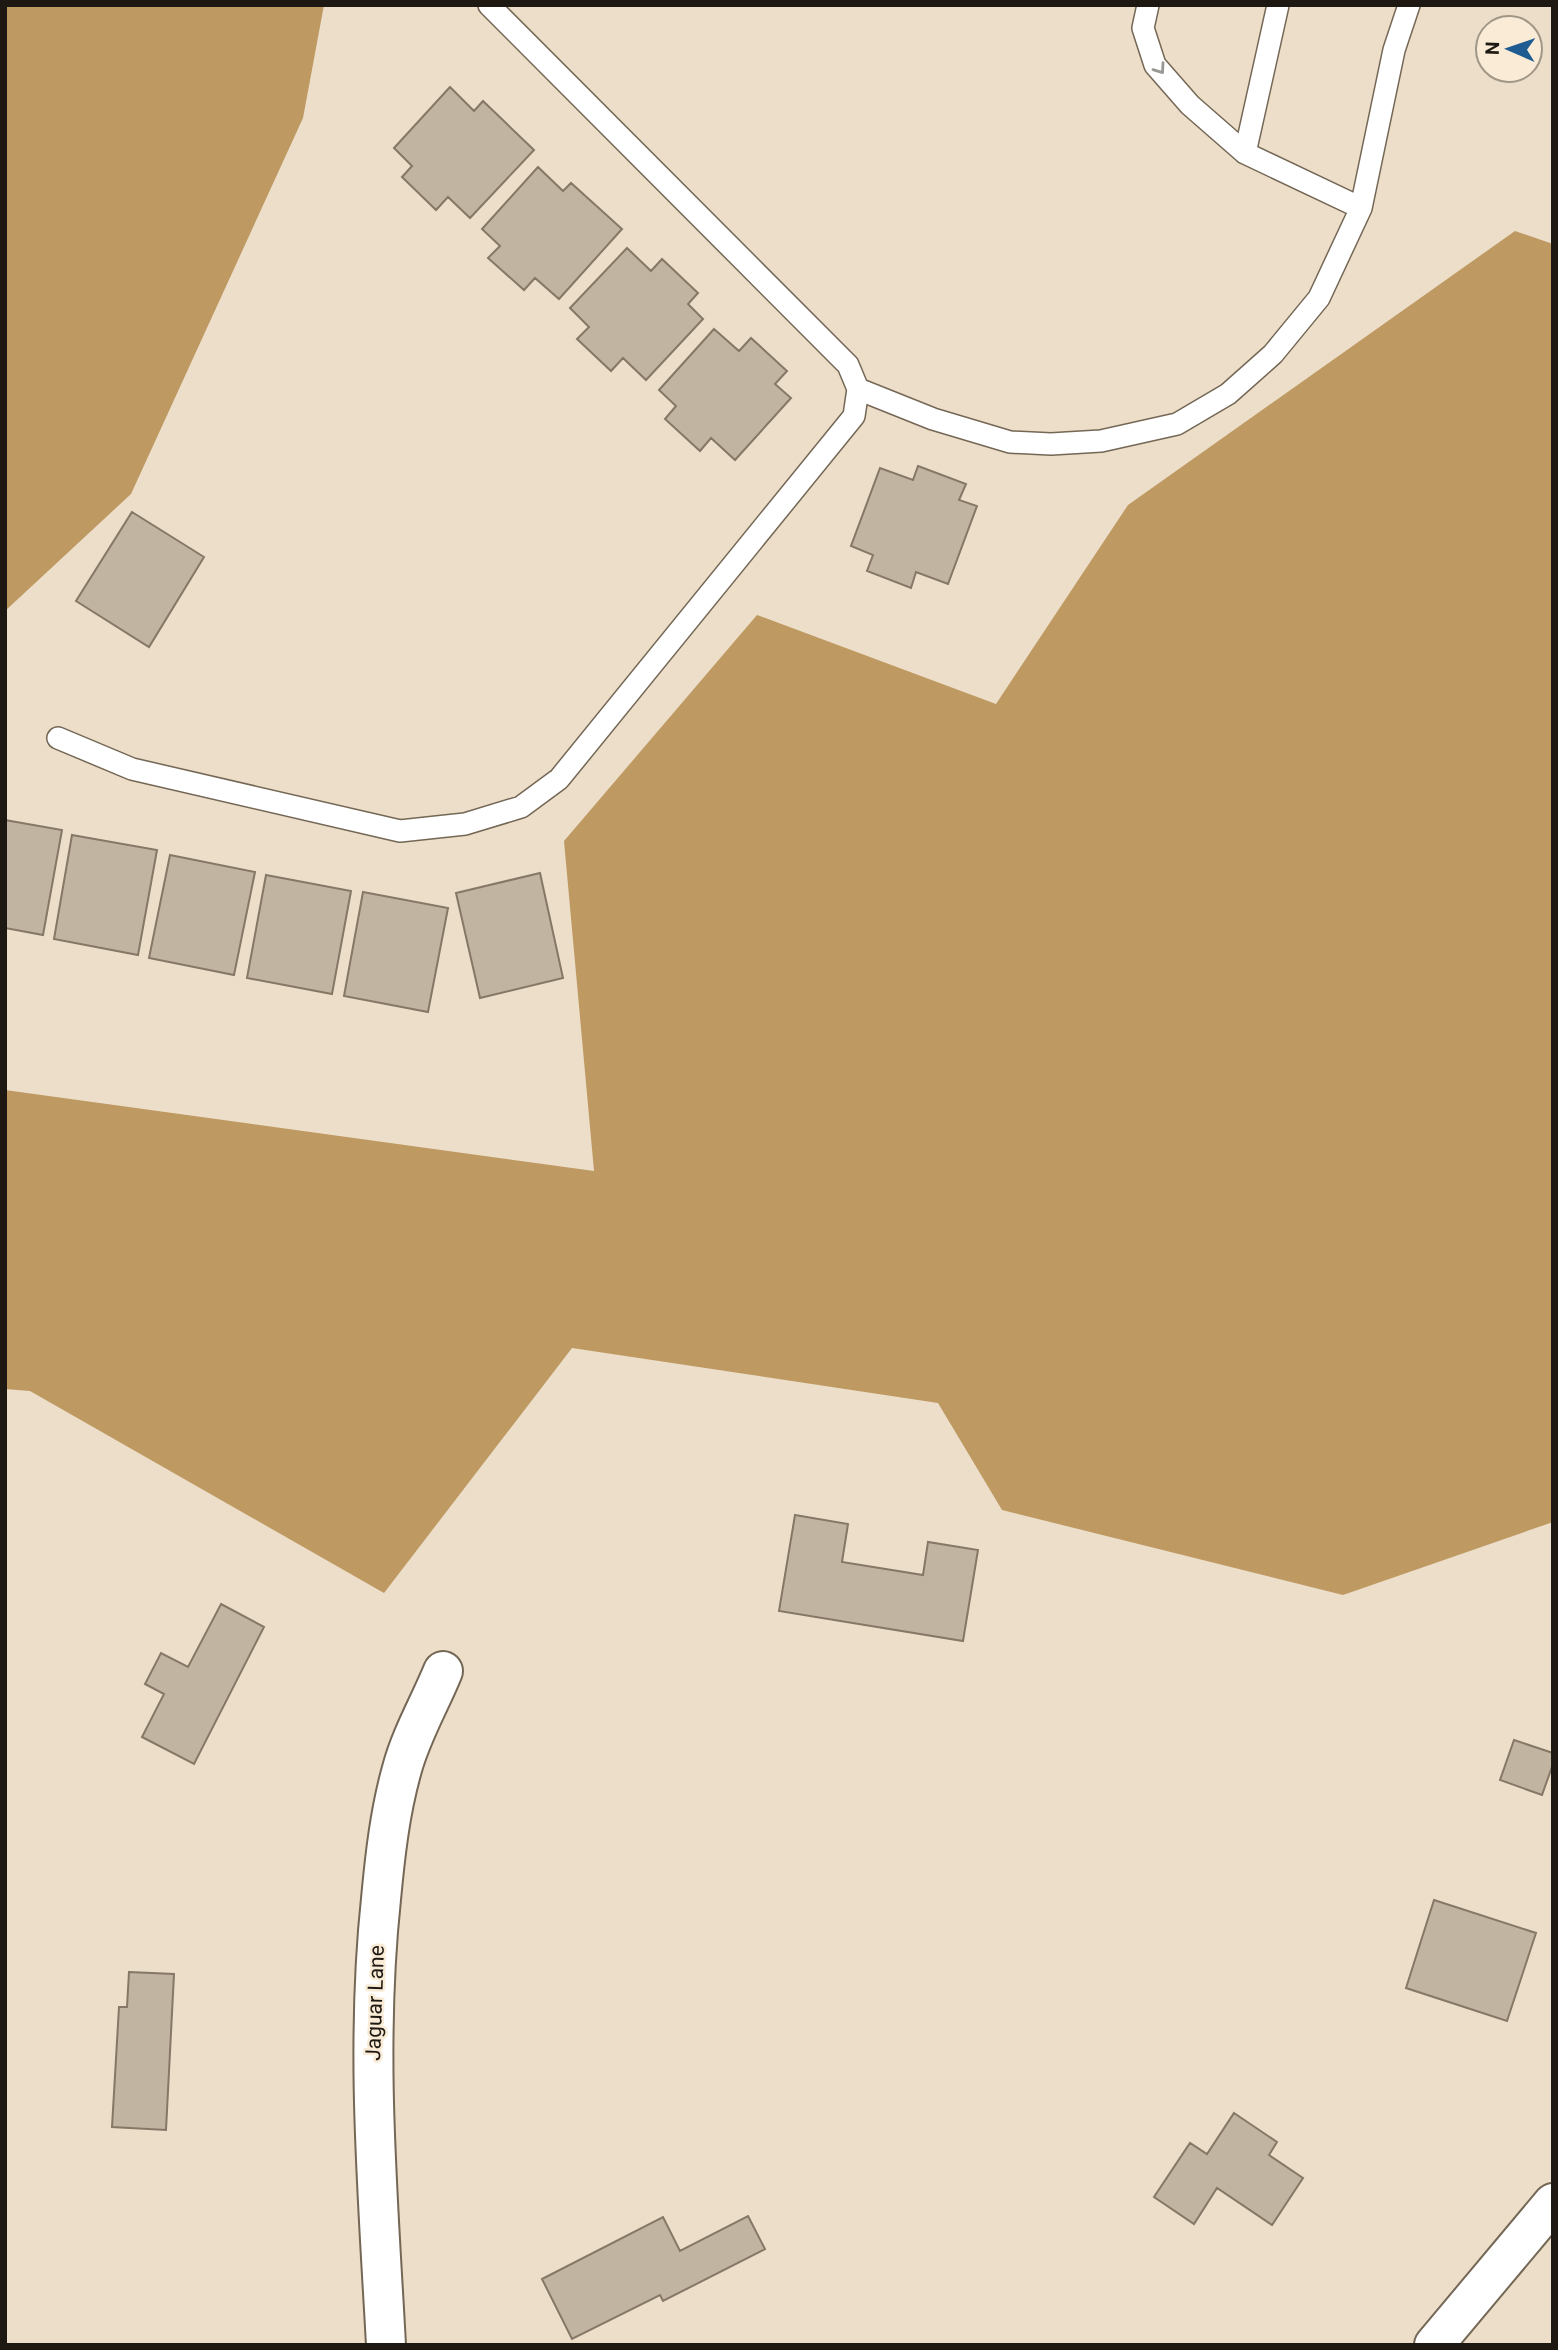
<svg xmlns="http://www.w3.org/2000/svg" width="1558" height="2350" font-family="Roboto,sans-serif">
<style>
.forest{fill:#be9962}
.building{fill:#c1b4a0;stroke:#857866;stroke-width:2}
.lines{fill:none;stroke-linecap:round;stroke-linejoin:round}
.service-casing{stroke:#746755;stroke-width:24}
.minor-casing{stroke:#746755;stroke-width:42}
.tertiary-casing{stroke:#746755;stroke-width:42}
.service{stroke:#fff;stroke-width:21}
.minor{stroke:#fff;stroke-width:38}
.tertiary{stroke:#fff;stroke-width:38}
.oneway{stroke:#999794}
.labels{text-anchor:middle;stroke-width:5;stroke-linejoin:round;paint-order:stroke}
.street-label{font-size:21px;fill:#1d1811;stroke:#f9ebd6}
</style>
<rect width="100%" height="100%" fill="#ecdec9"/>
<path class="forest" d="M5 5H324L303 118 131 494 5 611Z
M1515 231 1553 244V1522L1343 1595 1002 1510 938 1403 572 1348 384 1593 30 1391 5 1389V1090L594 1171 564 841 757 615 996 704 1128 505Z"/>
<path class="building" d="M450 87 474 111 483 101 534 150 470 218 448 197 436 210 402 177 412 166 394 148Z
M538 167 563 191 571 183 622 229 559 299 535 278 524 290 488 258 500 246 482 229Z
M627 248 651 271 662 259 698 293 688 304 703 319 646 380 623 358 611 371 577 339 589 327 570 308Z
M714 329 739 351 751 338 787 371 775 384 791 398 735 460 711 438 700 451 665 419 676 406 659 390Z
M918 466 966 484 959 500 977 506 948 584 916 572 911 588 867 571 873 555 851 546 880 468 913 480Z
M132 512 204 557 149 647 76 601Z
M5 820 62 830 43 935 5 928Z
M72 835 157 850 138 955 54 939Z
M170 855 255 872 234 975 149 958Z
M540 873 563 978 480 998 456 893Z
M266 875 351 891 332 994 247 978Z
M363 892 448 908 428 1012 344 996Z
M795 1515 848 1524 842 1562 923 1575 928 1542 978 1550 963 1641 779 1611Z
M221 1604 264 1627 194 1764 142 1737 164 1694 145 1684 161 1653 188 1667Z
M1514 1740 1553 1753V1764L1542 1795 1500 1780Z
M1434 1900 1536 1933 1507 2021 1406 1988Z
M129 1972 174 1974 166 2130 112 2127 119 2007H127Z
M1234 2113 1277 2142 1269 2155 1303 2178 1272 2225 1217 2188 1194 2224 1154 2197 1190 2143 1207 2154Z
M748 2216 765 2249 663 2301 660 2295 572 2339 542 2279 663 2217 680 2251Z"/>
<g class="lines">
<defs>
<path id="service" d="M1148 5 1143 28 1155 65 1190 105 1245 153 1361 208
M1245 153 1278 5
M858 389 933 419 1010 442 1051 444 1101 441 1177 424 1228 394 1273 354 1319 298 1361 208 1394 50 1409 5
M58 738 132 769 400 831 465 824 521 807 559 779 854 416 858 389 848 365 489 5"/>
<path id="minor" d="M386 2345C378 2196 365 2048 381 1899 385 1856 390 1811 402 1769 411 1735 430 1703 443 1671"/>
<path id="tertiary" d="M1434 2345 1553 2203"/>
</defs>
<use href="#service" class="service-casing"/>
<use href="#minor" class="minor-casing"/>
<use href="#tertiary" class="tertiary-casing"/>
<use href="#service" class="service"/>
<use href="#minor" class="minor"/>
<use href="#tertiary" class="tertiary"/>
</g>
<defs><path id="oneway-chevron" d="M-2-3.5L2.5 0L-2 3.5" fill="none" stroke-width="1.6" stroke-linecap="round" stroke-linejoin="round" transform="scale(1.75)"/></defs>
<use class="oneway" href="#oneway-chevron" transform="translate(1160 69) rotate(55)"/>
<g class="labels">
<g class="street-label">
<text transform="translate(375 2003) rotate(-88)" y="7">Jaguar Lane</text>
</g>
</g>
<rect width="1558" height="2350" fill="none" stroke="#1d1811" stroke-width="14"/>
<g transform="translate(1509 49) rotate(272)"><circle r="33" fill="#f9ebd6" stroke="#a19787" stroke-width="2"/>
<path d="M0-5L12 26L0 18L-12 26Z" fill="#1d5b91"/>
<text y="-10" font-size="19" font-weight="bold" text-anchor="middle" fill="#1d1811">N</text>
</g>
</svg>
